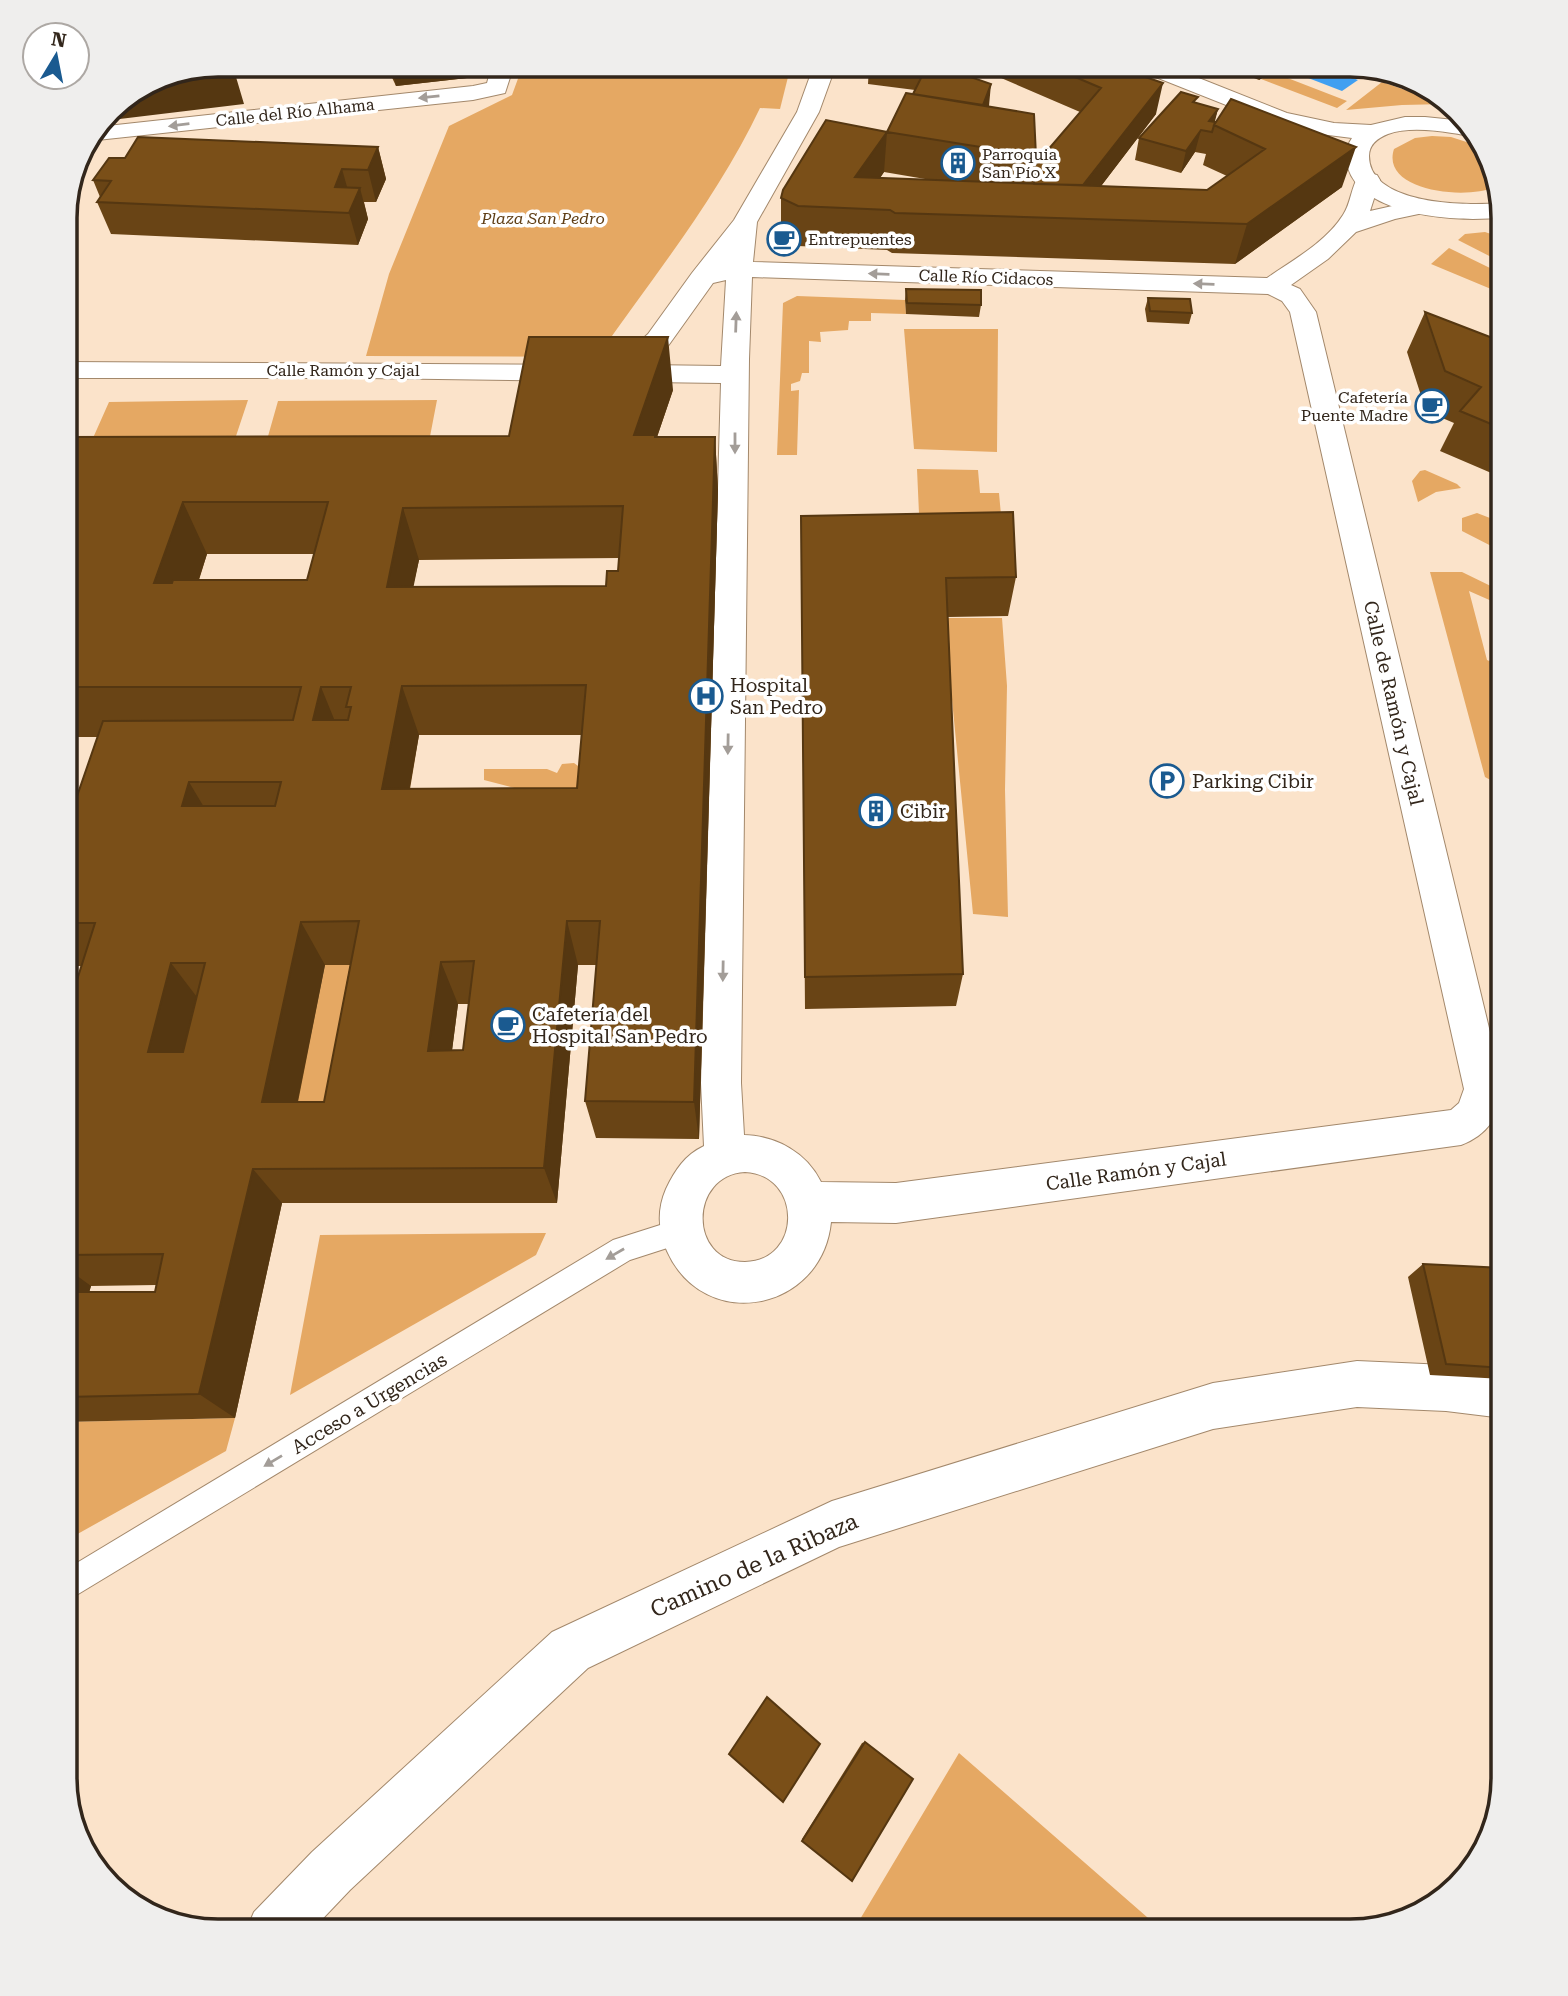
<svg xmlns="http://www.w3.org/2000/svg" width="1568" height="1996" font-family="'Roboto Serif',serif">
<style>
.green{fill:#e5a863}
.water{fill:#409ff1}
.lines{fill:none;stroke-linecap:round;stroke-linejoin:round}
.service-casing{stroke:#a3886b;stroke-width:2}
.minor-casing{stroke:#a3886b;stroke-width:2}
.tertiary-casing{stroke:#a3886b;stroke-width:2}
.service{fill:#fff;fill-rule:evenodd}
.minor{fill:#fff;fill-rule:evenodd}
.tertiary{fill:#fff;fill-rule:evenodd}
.wall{fill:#694415;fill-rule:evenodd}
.shaded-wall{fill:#553711}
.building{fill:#7a4f18;stroke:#553711;stroke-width:2;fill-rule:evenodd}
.oneway{fill:#a39d98}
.labels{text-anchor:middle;stroke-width:7;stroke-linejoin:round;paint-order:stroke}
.far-street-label{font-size:16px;fill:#32261b;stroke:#fff}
.far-poi-label{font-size:16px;fill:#32261b;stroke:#fff;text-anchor:start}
.far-park-label{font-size:16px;font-style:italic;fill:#5f3e15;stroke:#fff}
.poi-label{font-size:19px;fill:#32261b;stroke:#fff;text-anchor:start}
.street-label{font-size:19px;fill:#32261b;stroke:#fff}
.near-street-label{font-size:23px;fill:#32261b;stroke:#fff}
.rim{fill:none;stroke:#32261b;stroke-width:3.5}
</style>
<rect width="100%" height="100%" fill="#fbe3ca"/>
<path class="green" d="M523 65H791L780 109 760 108C718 197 653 277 597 357L366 356 389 274 449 126 512 95Z
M1272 72 1347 101 1337 108 1261 79Z
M1382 82 1446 104 1402 105 1346 110Z
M1432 136 1451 137 1482 147 1494 187C1468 200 1380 192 1394 149L1415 138Z
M1485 232 1503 238V263L1458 240 1465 234Z
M1449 248 1490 268 1503 280V294L1431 264Z
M797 296 905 300 906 314 871 313V321H849L848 330 820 332 821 342 809 341V373H802L800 381 791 384V391L799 390 797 455H777L783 303Z
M904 329H998L997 452 914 449Z
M248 400 223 475 77 474 109 402Z
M437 400 423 473 257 475 278 401Z
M917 469 978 470 980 493H999L1003 537 920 536Z
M1425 470 1457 484 1461 488 1436 492 1418 502 1412 481 1420 471Z
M1477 513 1503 523V552L1462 531V518Z
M1430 572H1462L1503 592V606L1469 591 1487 660 1503 667V787L1485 777Z
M944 618H1002L1007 686 1005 790 1008 917 973 914Z
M574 763 585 771V789L522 790 484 780V769H547L557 773 562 764Z
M325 965H380L349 1139H290Z
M546 1233 536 1255 290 1395 320 1235Z
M235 1418 226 1451 65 1541V1422Z
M959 1753 1163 1931H853Z"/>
<path class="water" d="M1299 65H1320L1358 80 1342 91 1290 71Z"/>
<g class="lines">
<defs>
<path id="service" d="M679 1219 689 1223 693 1232 689 1241 630 1260 65 1602V1570L613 1240Z"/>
<path id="minor" d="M492 65H514L505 93 473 100 88 141 98 127 473 86 487 83Z
M814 65H836L819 112 757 222 753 262 1267 278C1293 260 1326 242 1343 215 1351 203 1351 187 1359 175L1368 173 1377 175 1380 180 1370 211 1419 200 1428 202 1431 207 1428 212 1395 219 1356 232 1328 259 1291 285 1300 289 1316 312 1503 1086C1503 1114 1486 1136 1461 1145L896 1223 831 1222C822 1312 704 1334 667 1251 658 1229 657 1210 666 1189 675 1170 685 1155 704 1146L701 1083 721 383 366 378H65V362L613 365 648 334 692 273 734 220 797 112ZM752 277 1268 294 1282 301 1290 312 1464 1089 1459 1103 1451 1110 896 1183 821 1182C807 1153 777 1136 744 1135L741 1083 749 359ZM726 280 721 366 645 365 668 346 713 283ZM745 1172C803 1175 802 1261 745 1262 688 1262 689 1175 745 1172Z
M1357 1361 1446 1365 1503 1372V1418L1446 1411 1357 1407 1213 1429 839 1547 588 1668 350 1890 311 1931H246L254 1912 312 1852 552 1632 832 1501 1213 1383Z"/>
<path id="tertiary" d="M1135 65H1166L1287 113 1334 123 1371 125 1405 117H1425L1464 121 1478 136C1470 137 1461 134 1452 133 1433 130 1407 127 1388 134 1378 138 1369 144 1369 156 1369 205 1466 206 1499 203L1503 217C1462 223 1363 217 1348 168 1345 157 1345 148 1352 138L1289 130 1138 70Z"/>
</defs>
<use href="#service" class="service-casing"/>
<use href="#minor" class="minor-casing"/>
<use href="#tertiary" class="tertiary-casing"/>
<use href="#service" class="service"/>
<use href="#minor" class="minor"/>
<use href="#tertiary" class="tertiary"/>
</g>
<path class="wall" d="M386 65H472L467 78 396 86Z
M869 65H938L935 71 989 106 1036 156 1032 184 1035 165 1080 112 971 65H1124L1123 69 1156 114 1101 186 1207 190 1227 176 1203 165 1206 154 1195 152 1181 173 1135 160 1139 138 1196 103 1218 109 1214 122 1342 187 1235 264 892 253 887 250 798 246 781 239V198L887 132 915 90 868 84ZM884 172 931 180 880 178Z
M1221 65H1282L1259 80Z
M1353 65H1359L1426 85 1440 98Z
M378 147 386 179 376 202H364L368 219 358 245 111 234 97 202 100 197 93 180 125 158Z
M906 289 981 305 979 317 906 314 905 300Z
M1148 298 1192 313 1189 324 1147 322 1145 309Z
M1425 312 1503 342V478L1440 451 1454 423 1426 411 1407 352Z
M673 390 657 437H715L718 490 699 1139 596 1138 585 1101 597 965H578L557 1203H282L235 1418 65 1422V1018L81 966H76L65 1001V831L98 737H65V437L509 436ZM207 554H314L307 580H199ZM619 558 618 571 606 586H413L419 560ZM419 735H582L577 788 410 789ZM325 965H350L324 1102H298ZM458 1004H469L463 1050H452ZM156 1285 155 1292H89L91 1286Z
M801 516 1016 577 1008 616 948 617 963 974 956 1006 805 1009Z
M1423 1264 1503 1268V1379L1430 1375 1408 1277Z
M865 1742 802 1841V1839L862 1743Z"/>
<path class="shaded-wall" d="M231 65H311L236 77 244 104 103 121 117 103 149 83Z
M391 65H472L467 78 396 86Z
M925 65H938L923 91Z
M1264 65H1282L1259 80Z
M1163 83 1156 114 1076 219 1077 194Z
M991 84 989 106 976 122Z
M1218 109 1214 125 1209 121Z
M1201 130 1195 152 1181 173 1186 151Z
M887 132 884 172 859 209 855 177Z
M378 147 386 179 376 202 368 170Z
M1356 147 1342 187 1235 264 1247 224Z
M342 169 351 201 335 187Z
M360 188 368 219 358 245 349 213Z
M668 337 673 390 640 487 634 435Z
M715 437 718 490 699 1139 694 1102Z
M183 502 207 554 181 634 154 583Z
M403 508 419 560 403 638 387 587Z
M402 686 419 735 401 836 382 789Z
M321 687 341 736 313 720Z
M189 782 217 829 182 806Z
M567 921 578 965 557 1203 544 1168Z
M301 922 325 965 290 1139 262 1102Z
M65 953 76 966 65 1001Z
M441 962 458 1004 447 1090 428 1051Z
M171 963 203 1005 182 1091 148 1052Z
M253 1169 282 1203 235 1418 199 1394Z
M65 1267 91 1286 81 1321 65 1310Z"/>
<path class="building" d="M218 65H231L234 73 149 83 160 76Z
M1047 65H1122L1119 68 1163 83 1083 185 1034 184 1035 165 1101 88Z
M925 70 962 74 991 84 983 105 913 94Z
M1181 92 1198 97 1193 102 1218 109 1209 121 1215 122 1212 132 1201 130 1186 151 1139 138Z
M906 93 1034 114 1036 156 887 132Z
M1231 99 1356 147 1247 224 895 213 890 210 798 206 781 198 783 190 826 120 887 132 855 177 1207 190 1265 149 1214 125Z
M138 137 378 147 368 170 342 169 335 187 360 188 349 213 97 202 111 181 93 180 109 158H125Z
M906 289 981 290V305L907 303Z
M1148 298 1190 299 1192 313 1150 311Z
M1425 312 1503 342V429L1460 411 1481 387 1445 371Z
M529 337H668L634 435H655V437H715L694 1102 585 1101 600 921H567L544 1168 253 1169 199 1394 65 1397V1292H155L163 1254 65 1255V1018L95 923H65V831L103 721 293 720 301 687H65V437L509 436ZM183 502H328L307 580H173L172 583H154ZM623 506 618 571H607L606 586 387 587 403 508ZM586 685 577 788 382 789 402 686ZM321 687H351L346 707H351L348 720H313ZM189 782H281L275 806H182ZM359 921 324 1102H262L301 922ZM474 961 463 1050 428 1051 441 962ZM171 963H205L183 1052H148Z
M1013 512 1016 577 946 578 963 974 805 977 801 516Z
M1423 1264 1503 1268V1368L1446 1364Z
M767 1697 820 1744 783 1802 729 1754Z
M865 1742 913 1779 852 1881 802 1841Z"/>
<defs><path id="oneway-solid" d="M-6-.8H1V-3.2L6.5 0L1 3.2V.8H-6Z" transform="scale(1.75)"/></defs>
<g class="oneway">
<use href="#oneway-solid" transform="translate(429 97) rotate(174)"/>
<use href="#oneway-solid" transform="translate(179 125) rotate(173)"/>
<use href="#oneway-solid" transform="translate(879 274) rotate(-178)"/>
<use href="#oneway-solid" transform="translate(1204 284) rotate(-178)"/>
<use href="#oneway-solid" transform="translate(736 322) rotate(-88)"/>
<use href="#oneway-solid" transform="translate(735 443) rotate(90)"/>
<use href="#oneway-solid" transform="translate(728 744) rotate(91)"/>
<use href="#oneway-solid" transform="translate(723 971) rotate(91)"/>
<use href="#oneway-solid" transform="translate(615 1254) rotate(150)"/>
<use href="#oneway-solid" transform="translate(273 1461) rotate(149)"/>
</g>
<defs>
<symbol id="building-ring" viewBox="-11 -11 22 22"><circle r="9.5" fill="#fff" stroke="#1a5a90" stroke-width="1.5"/><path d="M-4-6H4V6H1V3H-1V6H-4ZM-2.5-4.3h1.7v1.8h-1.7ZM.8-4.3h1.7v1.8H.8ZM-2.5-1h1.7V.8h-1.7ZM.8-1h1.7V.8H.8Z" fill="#1a5a90"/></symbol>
<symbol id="cafe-ring" viewBox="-11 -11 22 22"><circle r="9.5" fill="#fff" stroke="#1a5a90" stroke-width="1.5"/><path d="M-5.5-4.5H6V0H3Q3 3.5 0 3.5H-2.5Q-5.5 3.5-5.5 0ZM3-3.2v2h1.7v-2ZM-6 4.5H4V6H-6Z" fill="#1a5a90"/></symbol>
<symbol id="hospital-ring" viewBox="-11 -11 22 22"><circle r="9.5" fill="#fff" stroke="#1a5a90" stroke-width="1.5"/><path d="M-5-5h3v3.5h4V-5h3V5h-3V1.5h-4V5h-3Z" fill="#1a5a90"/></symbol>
<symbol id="parking-ring" viewBox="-11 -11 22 22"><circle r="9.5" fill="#fff" stroke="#1a5a90" stroke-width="1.5"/><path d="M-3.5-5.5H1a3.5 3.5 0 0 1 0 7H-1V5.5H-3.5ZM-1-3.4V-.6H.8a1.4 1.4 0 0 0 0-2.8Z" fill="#1a5a90"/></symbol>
</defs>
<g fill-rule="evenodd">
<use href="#building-ring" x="939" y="144" width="38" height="38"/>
<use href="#cafe-ring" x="765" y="220" width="38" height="38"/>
<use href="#cafe-ring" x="1413" y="387" width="38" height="38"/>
<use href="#hospital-ring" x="687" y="677" width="38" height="38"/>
<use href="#parking-ring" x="1148" y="762" width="38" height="38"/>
<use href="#building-ring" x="857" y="792" width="38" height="38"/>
<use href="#cafe-ring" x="489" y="1006" width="38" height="38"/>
</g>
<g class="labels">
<g class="far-street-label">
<text transform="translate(295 112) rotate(-6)" y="6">Calle del Río Alhama</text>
<text transform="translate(986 277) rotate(2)" y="6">Calle Río Cidacos</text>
<text x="343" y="376">Calle Ramón y Cajal</text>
</g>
<g class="far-poi-label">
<text x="982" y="160">Parroquia<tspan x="982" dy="18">San Pío X</tspan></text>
<text x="808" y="245">Entrepuentes</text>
<text x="1408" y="403" text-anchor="end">Cafetería<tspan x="1408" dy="18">Puente Madre</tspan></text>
</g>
<g class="far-park-label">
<text x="543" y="224">Plaza San Pedro</text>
</g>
<g class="poi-label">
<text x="730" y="692">Hospital<tspan x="730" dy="22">San Pedro</tspan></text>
<text x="1192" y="788">Parking Cibir</text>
<text x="900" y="818">Cibir</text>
<text x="532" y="1021">Cafetería del<tspan x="532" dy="22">Hospital San Pedro</tspan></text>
</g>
<g class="street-label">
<text transform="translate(1394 703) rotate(77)" y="7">Calle de Ramón y Cajal</text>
<text transform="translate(1136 1171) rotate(-8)" y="7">Calle Ramón y Cajal</text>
<text transform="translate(369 1403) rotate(-31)" y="7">Acceso a Urgencias</text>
</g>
<g class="near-street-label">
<text transform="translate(754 1565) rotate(-24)" y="8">Camino de la Ribaza</text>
</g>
</g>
<path d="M0 0H1568V1996H0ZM218 77H1350A141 141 0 0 1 1491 218V1778A141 141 0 0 1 1350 1919H218A141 141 0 0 1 77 1778V218A141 141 0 0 1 218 77Z" fill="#efeeed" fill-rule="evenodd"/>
<path class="rim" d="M218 77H1350A141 141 0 0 1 1491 218V1778A141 141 0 0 1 1350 1919H218A141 141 0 0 1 77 1778V218A141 141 0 0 1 218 77Z"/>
<g transform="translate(56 56) rotate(10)"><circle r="33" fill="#ffffff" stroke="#ada8a4" stroke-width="2"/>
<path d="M0-5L12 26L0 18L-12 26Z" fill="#1a5a90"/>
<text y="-10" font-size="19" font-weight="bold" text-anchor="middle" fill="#32261b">N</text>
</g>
</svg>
